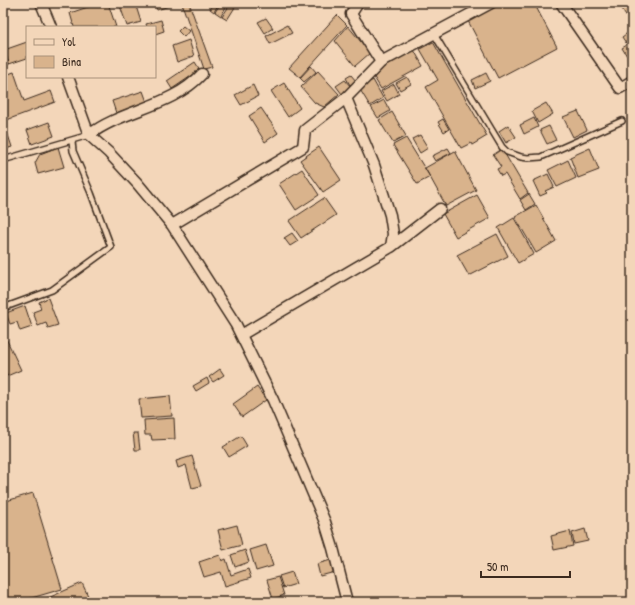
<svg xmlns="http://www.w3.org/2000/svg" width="635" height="605" font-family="'Patrick Hand',sans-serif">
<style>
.building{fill:#d9b38c;stroke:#3b2a1e}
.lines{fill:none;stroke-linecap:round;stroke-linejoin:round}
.lane-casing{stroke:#3b2a1e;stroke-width:8}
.street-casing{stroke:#3b2a1e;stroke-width:13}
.lane{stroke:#f3d6b9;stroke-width:5}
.street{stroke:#f3d6b9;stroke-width:10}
</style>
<rect width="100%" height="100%" fill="#f3d6b9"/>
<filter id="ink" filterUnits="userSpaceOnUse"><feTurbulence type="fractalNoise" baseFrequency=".025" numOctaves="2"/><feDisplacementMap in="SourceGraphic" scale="8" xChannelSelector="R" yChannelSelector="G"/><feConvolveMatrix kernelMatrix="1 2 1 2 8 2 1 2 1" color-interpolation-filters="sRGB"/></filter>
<g filter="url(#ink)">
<path class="building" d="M100 3H108L116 27H74L70 13Z
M119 3H135L141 22 127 26Z
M154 3H178L157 10Z
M185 3H189L212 67 204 69 182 4Z
M213 3H219L214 12 210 9Z
M221 3 227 5 221 16 215 12Z
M231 3 237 4 227 20 222 17Z
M497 3H534L557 47 498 78 467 19Z
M617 3H632V16L628 19Z
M337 15 347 25 300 77 289 68Z
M266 18 273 28 265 33 258 22Z
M161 20 164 31 155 34V27H147L146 24Z
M287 25 292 33 270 44 266 36Z
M183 26 189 31 184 37 178 31Z
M348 26 370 53 355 66 335 41Z
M630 31 632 34V39L626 43 622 37Z
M189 40 194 56 177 62 172 46Z
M27 42V58L9 64 4 50Z
M433 42 487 136 472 145 471 143 461 148 426 87 438 80 420 49Z
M632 42V53L627 56 622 48Z
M3 46 9 64 3 66Z
M414 50 423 66 381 89 372 74Z
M632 54V66L627 58Z
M195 62 200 70 172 89 167 81Z
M311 66 316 72 304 82 300 78Z
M318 71 339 94 324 107 315 103 301 87Z
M14 72 24 101 51 91 55 102 4 121 3 76Z
M486 73 490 81 475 88 472 80Z
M351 75 356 81 350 85 346 78Z
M407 77 411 84 400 90 396 83Z
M345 80 351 87 342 94 336 86Z
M373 80 383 98 370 106 359 88Z
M284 83 300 108 288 117 271 91Z
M394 84 399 94 387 101 381 91Z
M253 85 258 96 241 105 235 95Z
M143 91 147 102 116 113 112 101Z
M384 100 390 111 378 118 371 107Z
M546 103 553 114 538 123 532 111Z
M261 108 278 133 265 142 249 116Z
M578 111 587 130 573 137 563 117Z
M392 112 406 136 393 143 379 120Z
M534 118 538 127 524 134 520 125Z
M443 119 449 129 444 132 438 122Z
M49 122 54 136 32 144 27 130Z
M4 123 12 147 3 150V124Z
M508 125 516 137 506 143 499 131Z
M549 126 556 140 547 144 540 130Z
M420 135 428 148 420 153 412 139Z
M406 138 430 177 417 184 393 145Z
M58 147 64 167 38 174 35 163 40 154Z
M319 147 341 180 323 192 300 160Z
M448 148 451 153 435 161 432 156Z
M590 148 599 170 578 178 570 157Z
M502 149 528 193 520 199 505 174 501 176 497 169 501 167 493 155Z
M455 151 476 190 446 206 425 168Z
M568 160 576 178 557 187 548 170Z
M302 169 319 195 296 210 279 184Z
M548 174 554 187 545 191 547 193 540 196 533 181Z
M529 194 535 204 526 210 520 200Z
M477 195 490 218 456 237 443 214Z
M324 198 336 215 301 238 289 221Z
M536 205 556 241 536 253 515 217Z
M514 218 534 254 518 263 498 228Z
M292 233 298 241 290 246 284 238Z
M497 234 508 256 469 276 457 255Z
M48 298 58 325 48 328 46 323 38 326 33 312 41 309 39 302Z
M25 306 32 327 20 331 17 322 10 324 6 313Z
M3 332 21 370 7 376 3 365Z
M220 369 224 375 213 382 209 377Z
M207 378 209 383 196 391 193 386Z
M257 387 266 400 242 417 233 404Z
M170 396 172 416 141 418 139 399Z
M174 418 175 439 152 440 151 435H145L144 420Z
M133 433H138L140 450H135Z
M241 436 247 446 229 457 223 447Z
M192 456 201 486 192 488 186 465 178 468 176 461Z
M33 493 62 589 18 602H3V502Z
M237 525 242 545 223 550 218 530Z
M585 529 588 541 574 544 572 533Z
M570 531 573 546 554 550 551 536Z
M266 545 273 566 256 571 250 550Z
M245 550 249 562 235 567 231 555Z
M220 555 222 561 226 559 231 575 248 569 251 578 225 586 221 572 204 577 199 562Z
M331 560 335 572 320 576 317 564Z
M292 572 296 584 283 588 279 576Z
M278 577 284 595 273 599 267 580Z
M82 583 89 598 81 602H39Z
M466 598 467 602H453Z"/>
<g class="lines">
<defs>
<path id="lane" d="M434 34 502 147 507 152 521 157 528 158 541 157 622 121
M3 160 89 135
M3 308 52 290 111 247 91 193 73 151 72 141"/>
<path id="street" d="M41 3 51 27
M358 3 351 14 381 62
M561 3 620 88 632 81
M68 77 89 135 109 153 137 183 172 225 236 325 273 400 325 522 333 548 347 602
M346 98 374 165 390 215 393 234 391 247
M89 135C123 109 172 107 202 74
M172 225 303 147 305 130 346 98 381 62 491 3
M241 335 391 247 440 209"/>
</defs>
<use href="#lane" class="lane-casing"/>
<use href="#street" class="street-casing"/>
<use href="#lane" class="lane"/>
<use href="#street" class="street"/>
</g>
</g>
<rect width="635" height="605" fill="none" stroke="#f3d6b9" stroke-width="16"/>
<rect x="8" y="8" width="619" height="589" fill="none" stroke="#3b2a1e" stroke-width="1.5" filter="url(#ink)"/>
<rect x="26" y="26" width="130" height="52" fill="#f3d6b9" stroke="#a9917b"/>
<rect x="34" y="39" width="20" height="6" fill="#f3d6b9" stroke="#a9917b"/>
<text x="62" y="46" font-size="12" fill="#3b2a1e">Yol</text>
<rect x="34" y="56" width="20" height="12" fill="#d9b38c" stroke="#a9917b"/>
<text x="62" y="66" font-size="12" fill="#3b2a1e">Bina</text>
<path d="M481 571v6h89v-6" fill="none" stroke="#3b2a1e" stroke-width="2"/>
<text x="487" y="571" font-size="12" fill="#3b2a1e" stroke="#f3d6b9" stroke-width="3" paint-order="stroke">50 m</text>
</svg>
